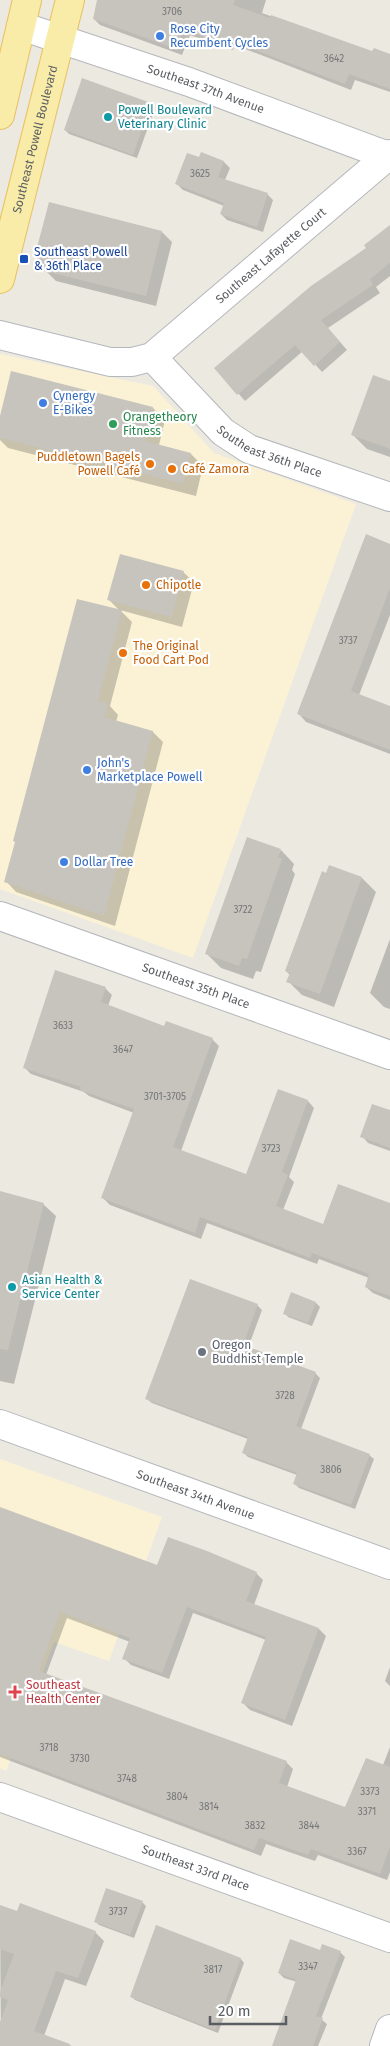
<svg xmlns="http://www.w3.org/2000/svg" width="390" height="2046" font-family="'Fira Sans',sans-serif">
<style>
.commercial{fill:#fbf2d6}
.shadow{fill:#0003}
.building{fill:#c7c4be}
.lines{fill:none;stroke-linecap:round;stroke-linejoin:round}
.minor-casing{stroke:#b4b7bb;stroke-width:30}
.primary-casing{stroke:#e8c05e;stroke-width:30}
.minor{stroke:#fff;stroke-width:28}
.primary{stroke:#f9eca8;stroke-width:28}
.shop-dot{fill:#3f7fe0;stroke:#fff;stroke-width:2}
.culture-dot{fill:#0f9aa8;stroke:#fff;stroke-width:2}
.transit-dot{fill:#1a4fb4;stroke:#fff;stroke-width:2}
.leisure-dot{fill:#2e9e5b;stroke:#fff;stroke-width:2}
.food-dot{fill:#e8710a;stroke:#fff;stroke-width:2}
.worship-dot{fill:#6b7280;stroke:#fff;stroke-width:2}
.health-dot{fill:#e0444e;stroke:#fff;stroke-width:2}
.labels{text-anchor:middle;stroke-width:4.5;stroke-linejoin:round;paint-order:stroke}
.number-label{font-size:10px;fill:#757778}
.shop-label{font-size:12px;fill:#366cbe;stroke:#fff;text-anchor:start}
.street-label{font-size:12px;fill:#5a5d61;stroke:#fff}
.culture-label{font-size:12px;fill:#0d838f;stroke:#fff;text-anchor:start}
.transit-label{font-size:12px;fill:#164399;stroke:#fff;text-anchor:start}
.leisure-label{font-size:12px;fill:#27864d;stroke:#fff;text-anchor:start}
.food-label{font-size:12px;fill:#c56008;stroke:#fff;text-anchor:start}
.worship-label{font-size:12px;fill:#5b616d;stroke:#fff;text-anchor:start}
.health-label{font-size:12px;fill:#be3a42;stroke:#fff;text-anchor:start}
</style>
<rect width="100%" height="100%" fill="#ece9e1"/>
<path class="commercial" d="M0 354 153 386 214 453 356 504 193 958 0 889Z
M0 1459 162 1517 109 1661 54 1642 6 1771 0 1768Z"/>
<path class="shadow" d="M98 0H266L262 13 373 53 390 55V92L355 80 351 90 235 45 233 50 190 35 182 55 100 25 94 19Z
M83 80 151 104 155 108 137 158 69 134 65 130Z
M202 154 224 162 230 168 225 180 267 194 273 200 263 232 227 220 221 214 224 206 183 190 177 184Z
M390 231V276L376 287 380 293 328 328 347 350 322 372 303 351 245 401 216 368Z
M162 232 172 242 156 306 56 281 45 270Z
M12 372 153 408 165 420 159 445 191 454 203 466 196 496 8 448 0 440V421Z
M390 382V457L367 449 353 435Z
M390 545V615L359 695 390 707V754L306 722 299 714Z
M183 572 194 582 182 627 120 610 132 622 110 706 118 715 116 722 153 732 163 742 115 926 16 892 6 881 120 611 109 600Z
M281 850 294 864 292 870 295 874 261 972 256 971 253 979 221 968 207 954Z
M362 878 376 892 334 1007 302 995 288 981 290 975 286 971Z
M390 939V1009L384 1007 370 993Z
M105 988 112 995 108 1006 165 1028 167 1023 212 1039 219 1046 181 1151 247 1176 308 1101 314 1108 289 1177 294 1182 283 1210 324 1225 390 1204V1300L373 1293 366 1287 369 1278 319 1259 317 1264 207 1223 201 1239 110 1205 103 1198 134 1113 89 1096 84 1092 31 1074 24 1067Z
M390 1112V1151L368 1143 362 1136Z
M0 1193 43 1204 56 1216 14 1384 0 1381Z
M292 1294 316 1303 320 1307 312 1326 288 1317 285 1313Z
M257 1305 262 1310 248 1348 315 1373 320 1378 301 1429 369 1455 374 1459 355 1509 299 1488 294 1483 297 1475 248 1457 243 1452 248 1439 152 1403 147 1399Z
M0 1508 158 1566 256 1573 263 1580 254 1605 319 1629 326 1636 292 1726 250 1710 243 1703 266 1640 193 1613 169 1679 131 1665 124 1658 130 1642 67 1618 46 1675 286 1762 293 1769 287 1787 346 1809 383 1765 390 1747V1872L387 1880 318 1855 315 1861 266 1844 261 1856 0 1757Z
M390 1667V1686L385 1681Z
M142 1902 146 1906 134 1938 99 1925 95 1921Z
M0 1907 95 1932 104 1941 86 1986 65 1979 44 2036 72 2046H1Z
M320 1952H340L345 1957 321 2019 327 2024 318 2046H274L297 1982 284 1978 279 1973Z
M241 1959 244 1963 218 2033 135 2000 131 1996Z"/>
<path class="building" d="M97 0H235L233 5 270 18 271 15 372 51 374 48 390 54V89L349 74 345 84 228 40 226 45 183 29 176 49 93 19Z
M82 78 151 103 133 155 64 130Z
M201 152 224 161 218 177 268 193 257 227 220 214 224 203 175 184 187 153 199 157Z
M49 202 162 231 146 296 44 271 35 255Z
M390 225V263L370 279 373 285 321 320 340 342 314 366 295 345 237 395 214 368 311 286 366 248 364 245Z
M11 371 153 407 145 441 191 453 183 484 0 438V416Z
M373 375 390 381V449L351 435Z
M366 534 390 544V588L351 691 390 706V750L297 714Z
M120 554 184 571 172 617 107 600Z
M77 599 122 610 98 701 108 703 104 717 153 731 104 916 4 882 15 842 13 841Z
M247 837 281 849 278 857 282 859 247 959 242 958 239 966 205 954Z
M329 865 362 877 320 994 286 982 290 973 285 971 322 871 326 873Z
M55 970 106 987 101 1002 164 1026 166 1021 213 1038 173 1147 246 1174 278 1089 308 1100 282 1172 288 1175 276 1206 323 1224 338 1184 390 1203V1296L365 1287 369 1274 312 1253 310 1258 200 1217 195 1233 101 1198 134 1109 80 1090 81 1087 23 1068Z
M372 1104 390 1110V1148L360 1137Z
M0 1191 44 1203 8 1350 0 1349Z
M190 1279 258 1304 243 1345 316 1372 296 1426 370 1454 351 1505 293 1484 297 1473 242 1453 248 1437 145 1399Z
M291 1292 316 1302 308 1323 283 1314Z
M0 1507 157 1565 168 1537 207 1551 257 1572 246 1601 319 1628 285 1720 241 1703 266 1637 187 1607 162 1673 122 1659 130 1638 60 1612 39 1671 287 1761 279 1783 345 1807 366 1758 390 1767V1847L380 1874 311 1849 308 1855 259 1838 254 1850 0 1754Z
M106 1888 143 1901 130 1935 94 1922Z
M20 1903 96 1931 78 1978 56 1971 34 2031 70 2044 69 2046H0V2022L8 2000 0 1997V1992L14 1954 0 1949V1905L17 1911Z
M156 1925 241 1958 215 2030 130 1997Z
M290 1939 320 1950 322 1944 341 1951 316 2016 323 2018 313 2046H272L296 1980 278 1973Z"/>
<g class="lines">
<defs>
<g id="minor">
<path id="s1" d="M21 26 189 82 388 156"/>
<path id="s2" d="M0 335 110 362H132L152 357 390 154"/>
<path id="s3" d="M152 357 223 432 249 449 390 497"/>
<path id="s4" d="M0 916 390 1055"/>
<path id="s5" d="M0 1424 390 1565"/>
<path id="s6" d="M0 1797 390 1938"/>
<path d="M384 2046 390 2029"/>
</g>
<g id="primary">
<path d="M0 115 27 0"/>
<path id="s7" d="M0 279 70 0"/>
</g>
</defs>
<use href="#minor" class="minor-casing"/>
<use href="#primary" class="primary-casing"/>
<use href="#minor" class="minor"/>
<use href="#primary" class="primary"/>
</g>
<g class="shop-dot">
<circle cx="160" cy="36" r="5"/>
<circle cx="43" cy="403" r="5"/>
<circle cx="87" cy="770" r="5"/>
<circle cx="64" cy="862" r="5"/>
</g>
<g class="culture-dot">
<circle cx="108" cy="117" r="5"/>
<circle cx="12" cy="1287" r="5"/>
</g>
<rect class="transit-dot" x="19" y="254" width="10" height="10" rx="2.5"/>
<circle class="leisure-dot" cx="113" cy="424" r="5"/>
<g class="food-dot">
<circle cx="150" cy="464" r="5"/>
<circle cx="172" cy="469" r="5"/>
<circle cx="146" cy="585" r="5"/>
<circle cx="123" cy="653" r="5"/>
</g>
<circle class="worship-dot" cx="202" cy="1352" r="5"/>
<path class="health-dot" d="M12.5 1684.5h5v5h5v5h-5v5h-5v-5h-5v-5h5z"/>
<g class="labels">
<g class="number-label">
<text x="172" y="15">3706</text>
<text x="334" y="62">3642</text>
<text x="200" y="177">3625</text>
<text x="348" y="644">3737</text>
<text x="243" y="913">3722</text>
<text x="63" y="1029">3633</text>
<text x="123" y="1053">3647</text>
<text x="165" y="1100">3701-3705</text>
<text x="271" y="1152">3723</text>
<text x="285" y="1399">3728</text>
<text x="331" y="1473">3806</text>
<text x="49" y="1751">3718</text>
<text x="80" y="1762">3730</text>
<text x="127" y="1782">3748</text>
<text x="370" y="1795">3373</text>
<text x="177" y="1800">3804</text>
<text x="209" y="1810">3814</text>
<text x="367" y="1815">3371</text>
<text x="255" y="1829">3832</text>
<text x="309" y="1829">3844</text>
<text x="357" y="1855">3367</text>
<text x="118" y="1915">3737</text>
<text x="308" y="1970">3347</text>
<text x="213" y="1973">3817</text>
</g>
<g class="shop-label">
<text x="170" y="33">Rose City<tspan x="170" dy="14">Recumbent Cycles</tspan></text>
<text x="53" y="400">Cynergy<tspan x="53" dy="14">E-Bikes</tspan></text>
<text x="97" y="767">John's<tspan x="97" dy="14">Marketplace Powell</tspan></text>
<text x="74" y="866">Dollar Tree</text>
</g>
<g class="street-label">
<text dy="4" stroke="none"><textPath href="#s1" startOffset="195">Southeast 37th Avenue</textPath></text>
<text dy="4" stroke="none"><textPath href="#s7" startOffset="144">Southeast Powell Boulevard</textPath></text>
<text dy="4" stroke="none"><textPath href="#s2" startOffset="312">Southeast Lafayette Court</textPath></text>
<text dy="4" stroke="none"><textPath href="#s3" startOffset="154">Southeast 36th Place</textPath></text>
<text dy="4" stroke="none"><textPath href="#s4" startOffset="208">Southeast 35th Place</textPath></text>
<text dy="4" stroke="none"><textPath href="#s5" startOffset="208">Southeast 34th Avenue</textPath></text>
<text dy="4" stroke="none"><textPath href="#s6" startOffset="208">Southeast 33rd Place</textPath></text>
</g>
<g class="culture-label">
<text x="118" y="114">Powell Boulevard<tspan x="118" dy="14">Veterinary Clinic</tspan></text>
<text x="22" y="1284">Asian Health &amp;<tspan x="22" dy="14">Service Center</tspan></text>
</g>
<g class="transit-label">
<text x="34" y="256">Southeast Powell<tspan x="34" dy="14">&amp; 36th Place</tspan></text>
</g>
<g class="leisure-label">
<text x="123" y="421">Orangetheory<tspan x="123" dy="14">Fitness</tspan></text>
</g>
<g class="food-label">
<text x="140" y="461" text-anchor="end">Puddletown Bagels<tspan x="140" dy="14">Powell Café</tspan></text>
<text x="182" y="473">Café Zamora</text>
<text x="156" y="589">Chipotle</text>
<text x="133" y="650">The Original<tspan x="133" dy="14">Food Cart Pod</tspan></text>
</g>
<g class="worship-label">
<text x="212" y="1349">Oregon<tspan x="212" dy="14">Buddhist Temple</tspan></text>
</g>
<g class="health-label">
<text x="26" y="1689">Southeast<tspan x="26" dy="14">Health Center</tspan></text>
</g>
</g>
<path d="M210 2016v8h76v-8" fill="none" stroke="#5a5d61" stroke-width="2.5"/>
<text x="218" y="2016" font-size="15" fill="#5a5d61" stroke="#ffffff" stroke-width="4" paint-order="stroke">20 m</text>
</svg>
